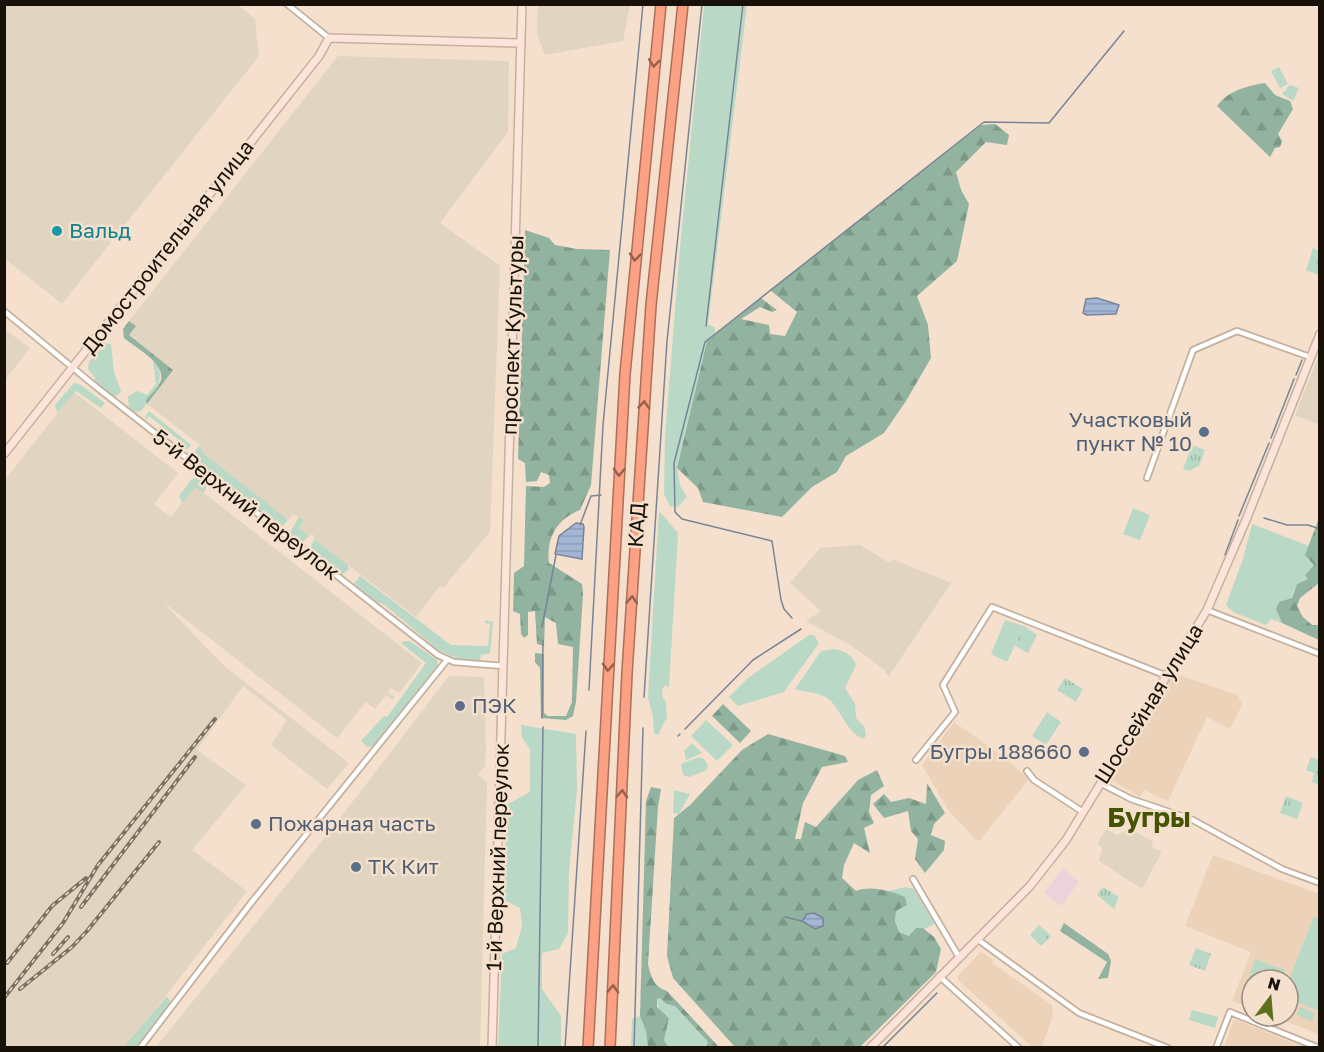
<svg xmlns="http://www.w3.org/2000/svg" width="1324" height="1052" font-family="'Golos Text',sans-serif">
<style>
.built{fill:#ecd2b9}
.industrial{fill:#e1d5c1}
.medical{fill:#ecd3db}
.green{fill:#b9d9c6}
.forest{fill:url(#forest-firs)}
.park{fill:url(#park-tufts)}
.water{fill:url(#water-rules);stroke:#798597;stroke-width:1.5}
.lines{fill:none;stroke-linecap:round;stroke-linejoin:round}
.stream{stroke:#798597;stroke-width:1.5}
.street-casing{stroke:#c4b19d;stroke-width:8}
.secondary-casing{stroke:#c4b19d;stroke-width:10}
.highway-casing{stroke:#ac6f59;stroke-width:12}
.street{stroke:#fff;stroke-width:4.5}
.secondary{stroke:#fee3da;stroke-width:7}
.highway{stroke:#fda184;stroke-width:9}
.rail-casing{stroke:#7d7063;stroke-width:4}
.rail{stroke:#f4e0cc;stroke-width:1.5;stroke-dasharray:4.5;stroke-linecap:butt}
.oneway{stroke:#96604d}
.culture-dot{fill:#0f9aa8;stroke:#f4e0cc;stroke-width:2}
.service-dot{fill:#5c6f8a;stroke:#f4e0cc;stroke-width:2}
.labels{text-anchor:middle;stroke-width:5;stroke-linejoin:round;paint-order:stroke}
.culture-label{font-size:21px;fill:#0d838f;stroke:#f4e0cc;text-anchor:start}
.street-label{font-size:21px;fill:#17110a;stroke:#f4e0cc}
.service-label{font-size:21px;fill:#4e5e75;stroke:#f4e0cc;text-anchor:start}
.district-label{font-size:27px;font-weight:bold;fill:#455400;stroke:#f4e0cc}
</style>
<defs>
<pattern id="forest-firs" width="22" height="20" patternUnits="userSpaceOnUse" patternTransform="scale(1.5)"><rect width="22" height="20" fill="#91b39f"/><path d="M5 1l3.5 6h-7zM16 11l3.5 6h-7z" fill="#7c9988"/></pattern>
<pattern id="park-tufts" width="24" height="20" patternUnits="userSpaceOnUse" patternTransform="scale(1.5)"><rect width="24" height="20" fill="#b9d9c6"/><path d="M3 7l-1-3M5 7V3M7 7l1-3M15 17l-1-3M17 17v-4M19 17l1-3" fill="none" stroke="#9eb9a9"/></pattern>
<pattern id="water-rules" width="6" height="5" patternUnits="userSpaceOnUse" patternTransform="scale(1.5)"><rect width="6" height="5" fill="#a3b7d4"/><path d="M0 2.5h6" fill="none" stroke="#8c9cb5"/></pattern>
</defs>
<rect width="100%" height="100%" fill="#f4e0cc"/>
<path class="built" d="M1173 673 1238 695 1242 705 1230 729 1207 717 1168 801 1144 790 1140 797 1108 778Z
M954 722 1004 757 1029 779 980 840H976L949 811 922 765Z
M1213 855 1319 894V1034L1272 1016H1288V980H1252V1008L1232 1001 1251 952 1185 926Z
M981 952 993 960 992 963 1052 1005 1053 1015 1042 1047H1032L958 980V976Z
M1234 1019 1291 1042 1302 1047H1224Z"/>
<path class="industrial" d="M4 5H238L255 19 259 56 62 304 5 259Z
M538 5H630L623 41 545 55 537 34Z
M338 56 509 61 508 132 440 223 500 266 490 532 443 588 440 586 416 617 314 539 313 534 309 536 299 528 304 521 293 514 288 520 284 518 202 452 200 445 147 404 173 370 129 335 136 326 129 321Z
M4 329 30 348 5 380H4Z
M1319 355V425L1295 415Z
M74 392 178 473 154 504 161 510 171 517 195 486 422 663 399 693 391 688 388 692 395 697 393 700 386 695 375 709 366 702 337 738 162 601 223 665 349 763 327 789 271 745 287 720 243 686 197 750 246 785 192 850 247 891 126 1047H5L4 481Z
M860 545 890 563 893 559 951 583 889 676 885 673 886 671 852 646 806 621 821 611 790 583 820 548Z
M449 676 484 677 486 752 485 766 478 775 487 782 480 1047H156L334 826Z
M1106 829 1117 835 1130 829 1154 842 1151 847 1162 852 1142 889 1099 861 1102 848 1097 844Z"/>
<path class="medical" d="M1063 868 1079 882 1061 906 1044 893Z"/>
<path class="green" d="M704 5H747L708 324 715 328V335L707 341 677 467 680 485 687 497 678 507 670 506 664 494 665 436 680 247Z
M1279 67 1288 84 1280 88 1271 71Z
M100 342 111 344 114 372 121 391 118 395 113 396 94 380 95 378 88 369 89 362 101 347Z
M153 361C170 376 152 397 141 411L135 412 129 408 128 396 137 391 147 395 156 384Z
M74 383 79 384 105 403 101 408 76 391 58 412 56 410 55 405Z
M149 411 191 445 188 449H183L185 445 149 416 146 420 145 417Z
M200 445 202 452 288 520 284 525 279 526 195 459 194 452Z
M201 477 208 482 204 493 195 487 182 503 179 496 192 479Z
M1133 508 1150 515 1140 540 1123 534Z
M659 511 678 533 669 687 665 685 662 689 663 698 666 702 667 717 658 735 654 734 653 716 648 698Z
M299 517 304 521 299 528 309 536 303 542 289 534Z
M1252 524 1309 546 1314 565 1308 571V579C1300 586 1293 585 1292 598L1279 603 1277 610 1282 623 1271 619 1266 625 1233 612 1226 605 1243 559Z
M314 539 348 565 349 569 342 575 310 550Z
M360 576 451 645 488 646 490 624 485 623V620L493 622 490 653 481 655 480 661 459 659 438 650 385 605 373 600 354 584Z
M1005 620 1024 626 1007 662 991 654Z
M809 635H814L819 643 784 692 738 706 729 697 748 678Z
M404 641H410L437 660 438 665 376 745 368 747 361 741 384 716 387 717 426 663 401 643Z
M834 649C844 651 852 654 856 665L845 688 855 704 856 718 864 726 866 734 864 739C845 733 841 705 824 696 816 692 803 692 795 689L821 651Z
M1047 712 1061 722 1046 745 1032 736Z
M706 720 733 745 717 761 691 736Z
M521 725 576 734 577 790 569 871 568 933 559 949 542 953V989L561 1016V1047H498L502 954 516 948 522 926 520 908 504 900 506 805 530 792V749L522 738Z
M692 743 702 753 686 760 684 751Z
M699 757 704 759 708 766 705 771 689 777 683 775 681 764Z
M674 790 690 794 679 814 673 813Z
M905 887 914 889 935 924 909 936 899 932 895 921 896 910 885 892Z
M1314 916 1319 919V1011L1288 999V982Z
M1255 959 1285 970 1282 980H1252V1006L1244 1003 1249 990 1245 988Z
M167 996 170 1001 167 1010 137 1047 123 1048Z
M660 998 666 1004 675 1006 708 1042 706 1047H668L664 1040 657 999Z
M1300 1007 1315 1013 1312 1021 1297 1015Z
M640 1016 646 1031 648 1047 631 1048 632 1019Z"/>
<path class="forest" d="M1265 83 1275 95 1290 101 1293 109 1278 134 1282 141 1280 147 1275 148 1270 157 1217 106C1229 90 1247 86 1265 83Z
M995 124 1009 135 1007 145 986 142 956 172 961 190 969 204 957 261 917 296 928 325 931 358 906 401 884 433 846 456 837 472 812 487 782 517 703 502 698 488 677 468 707 341 761 298 777 310 772 312 760 307 741 319 769 325 770 334 785 336 797 312 770 290 981 125Z
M525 230 549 238 555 245 577 249 610 250 591 485 580 510C557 519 546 538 549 563L582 584 583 594 576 702 573 716 566 720 541 718 540 668 535 662V653L544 654V713L548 716H566L572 702 573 647 558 644 556 623 545 617 544 646 537 644 535 611 528 612V635L524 638 521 634 520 614 513 611 514 573 524 566 526 486 544 487 550 483 549 475 541 472 537 481 526 482 525 463 518 459Z
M129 321 136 326 129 335 173 370 147 404 146 400C151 394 159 387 161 380 165 363 136 348 124 338L123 329Z
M1319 518V583L1300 598 1297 606 1303 617 1312 625H1319V640L1282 623 1276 609 1279 602 1292 598 1297 584 1308 579 1305 575 1314 565 1305 555Z
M723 704 751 731 740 743 712 716Z
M768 734 845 756 848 762 822 767 803 803 795 839H801L805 822 816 827 858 780 877 770 884 786 871 795 869 812 874 823 864 828 870 853 854 843 844 865 842 878 856 891C871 885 891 891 905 897L907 905 896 911 895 921 899 932 909 936 916 928H923L934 937 941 949 936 972 860 1047H735L673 978 667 956 674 818 690 805 742 750Z
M927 783 945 813 934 824 931 835 945 841 944 850 925 873 915 859 918 839 911 831 908 811 884 818 873 804 884 794 891 802 909 798 926 804Z
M651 787 661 789 658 807 648 964C651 977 654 987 667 991L719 1047H706L708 1042 675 1006 666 1004 660 998 657 999V1007L669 1018 664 1040 668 1047H648L646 1031 640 1016 646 801Z
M1064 923 1108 954 1111 961 1108 978 1098 979 1107 962 1060 931Z"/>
<path class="park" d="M1290 85 1299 88 1293 101 1282 94Z
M1313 248 1319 251V275L1306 270Z
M1192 445 1205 450 1199 466 1189 471 1183 469Z
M1024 626 1037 635 1028 653 1015 646Z
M1065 678 1083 689 1076 702 1057 690Z
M1311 757 1319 760V785L1312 782 1314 773 1306 770Z
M1286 796 1303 803 1297 819 1280 813Z
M1103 887 1119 897 1114 909 1097 895Z
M1039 925 1051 936 1041 946 1030 935Z
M1196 948 1211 954 1205 971 1189 965Z
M1192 1010 1218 1017 1215 1028 1189 1020Z"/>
<path class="water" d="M1097 298 1119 305 1116 314 1087 315 1083 313 1086 299Z
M576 523 583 524 584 527 582 559 555 554 559 536Z
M814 913 823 918V926L815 929 802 921 807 914Z"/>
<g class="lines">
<path class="stream" d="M706 326 743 4
M1296 375 1302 360
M1271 438 1294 379
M1239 516 1269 443
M1264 518 1287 525H1308L1320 529
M580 525 591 496 601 495
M1225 555 1238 520
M792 618 784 609 781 600 772 541 682 519 675 512 674 463 705 342 984 122 1049 123 1124 31
M542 627 556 555
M589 690 603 425 643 4
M644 697 667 341 702 4
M542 718 543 640
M685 729 753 660 801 629
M678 736 680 734
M785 917 802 921
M538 1048 543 727
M565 1048 586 731
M634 1048 643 728
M882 1048 937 993"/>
<defs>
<path id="street" d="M287 4 329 38
M4 311 95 386 438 655 454 662 503 666
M1147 478 1193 350 1237 331 1310 357
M1207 610 1320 654
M916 760 955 712 943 685 992 607 1167 676
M1027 771 1034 780 1083 812
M1100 783 1131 799 1193 820 1282 869 1320 883
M913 879 959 957
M977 939 1079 1013 1168 1048
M939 976 1019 1048
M140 1048 251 903 447 660
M1216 1048 1230 1012 1319 1048"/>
<path id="secondary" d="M4 454 319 56 329 38 521 43
M492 1048 522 4
M870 1048 1030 886 1066 840 1207 610 1246 520 1320 334"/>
<path id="highway" d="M588 1048 625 374 661 4
M610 1048 627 673 651 305 683 4"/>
</defs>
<use href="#street" class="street-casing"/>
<use href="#secondary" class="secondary-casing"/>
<use href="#highway" class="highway-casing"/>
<use href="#street" class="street"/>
<use href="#secondary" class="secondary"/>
<use href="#highway" class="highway"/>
<defs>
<path id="rail" d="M81 907 195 757
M53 954 68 937
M7 963 52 906 86 878
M20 989 72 947 87 931 159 842
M4 998 63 923 98 865 215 719"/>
</defs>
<use href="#rail" class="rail-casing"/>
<use href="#rail" class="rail"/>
</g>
<defs><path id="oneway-chevron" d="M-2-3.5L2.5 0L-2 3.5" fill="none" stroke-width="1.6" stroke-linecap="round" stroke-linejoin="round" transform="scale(1.5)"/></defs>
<g class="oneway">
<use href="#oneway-chevron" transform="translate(654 63) rotate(97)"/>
<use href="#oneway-chevron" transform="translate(635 257) rotate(95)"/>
<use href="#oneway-chevron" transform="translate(644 405) rotate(-86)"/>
<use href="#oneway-chevron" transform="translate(619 472) rotate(93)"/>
<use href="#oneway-chevron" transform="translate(632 600) rotate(-86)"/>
<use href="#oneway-chevron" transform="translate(608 667) rotate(93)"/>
<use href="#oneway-chevron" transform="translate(622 794) rotate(-87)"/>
<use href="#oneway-chevron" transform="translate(613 989) rotate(-88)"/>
</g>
<circle class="culture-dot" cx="57" cy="231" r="6"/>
<g class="service-dot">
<circle cx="1204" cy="432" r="6"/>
<circle cx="460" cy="706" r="6"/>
<circle cx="1084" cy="752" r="6"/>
<circle cx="256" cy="824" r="6"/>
<circle cx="356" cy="867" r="6"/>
</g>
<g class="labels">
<g class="culture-label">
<text x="69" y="238">Вальд</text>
</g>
<g class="street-label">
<text transform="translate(168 247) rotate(-52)" y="7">Домостроительная улица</text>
<text transform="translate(513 335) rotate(-88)" y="7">проспект Культуры</text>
<text transform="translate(246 505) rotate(38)" y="7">5-й Верхний переулок</text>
<text transform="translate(637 525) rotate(-86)" y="7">КАД</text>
<text transform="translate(1149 704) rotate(-58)" y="7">Шоссейная улица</text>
<text transform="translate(498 857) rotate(-88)" y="7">1-й Верхний переулок</text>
</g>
<g class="service-label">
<text x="1192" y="427" text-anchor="end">Участковый<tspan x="1192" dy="24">пункт № 10</tspan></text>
<text x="472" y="713">ПЭК</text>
<text x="1072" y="759" text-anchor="end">Бугры 188660</text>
<text x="268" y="831">Пожарная часть</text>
<text x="368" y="874">ТК Кит</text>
</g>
<g class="district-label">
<text x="1149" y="827">Бугры</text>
</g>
</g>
<rect width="1324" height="1052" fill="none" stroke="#17110a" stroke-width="12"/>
<g transform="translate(1270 998) rotate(16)"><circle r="28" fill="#f4e0cc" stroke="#9c8d7e" stroke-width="1.5"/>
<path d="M0-4.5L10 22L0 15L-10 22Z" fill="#5e701e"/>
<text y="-9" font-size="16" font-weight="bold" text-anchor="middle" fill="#17110a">N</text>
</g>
</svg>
